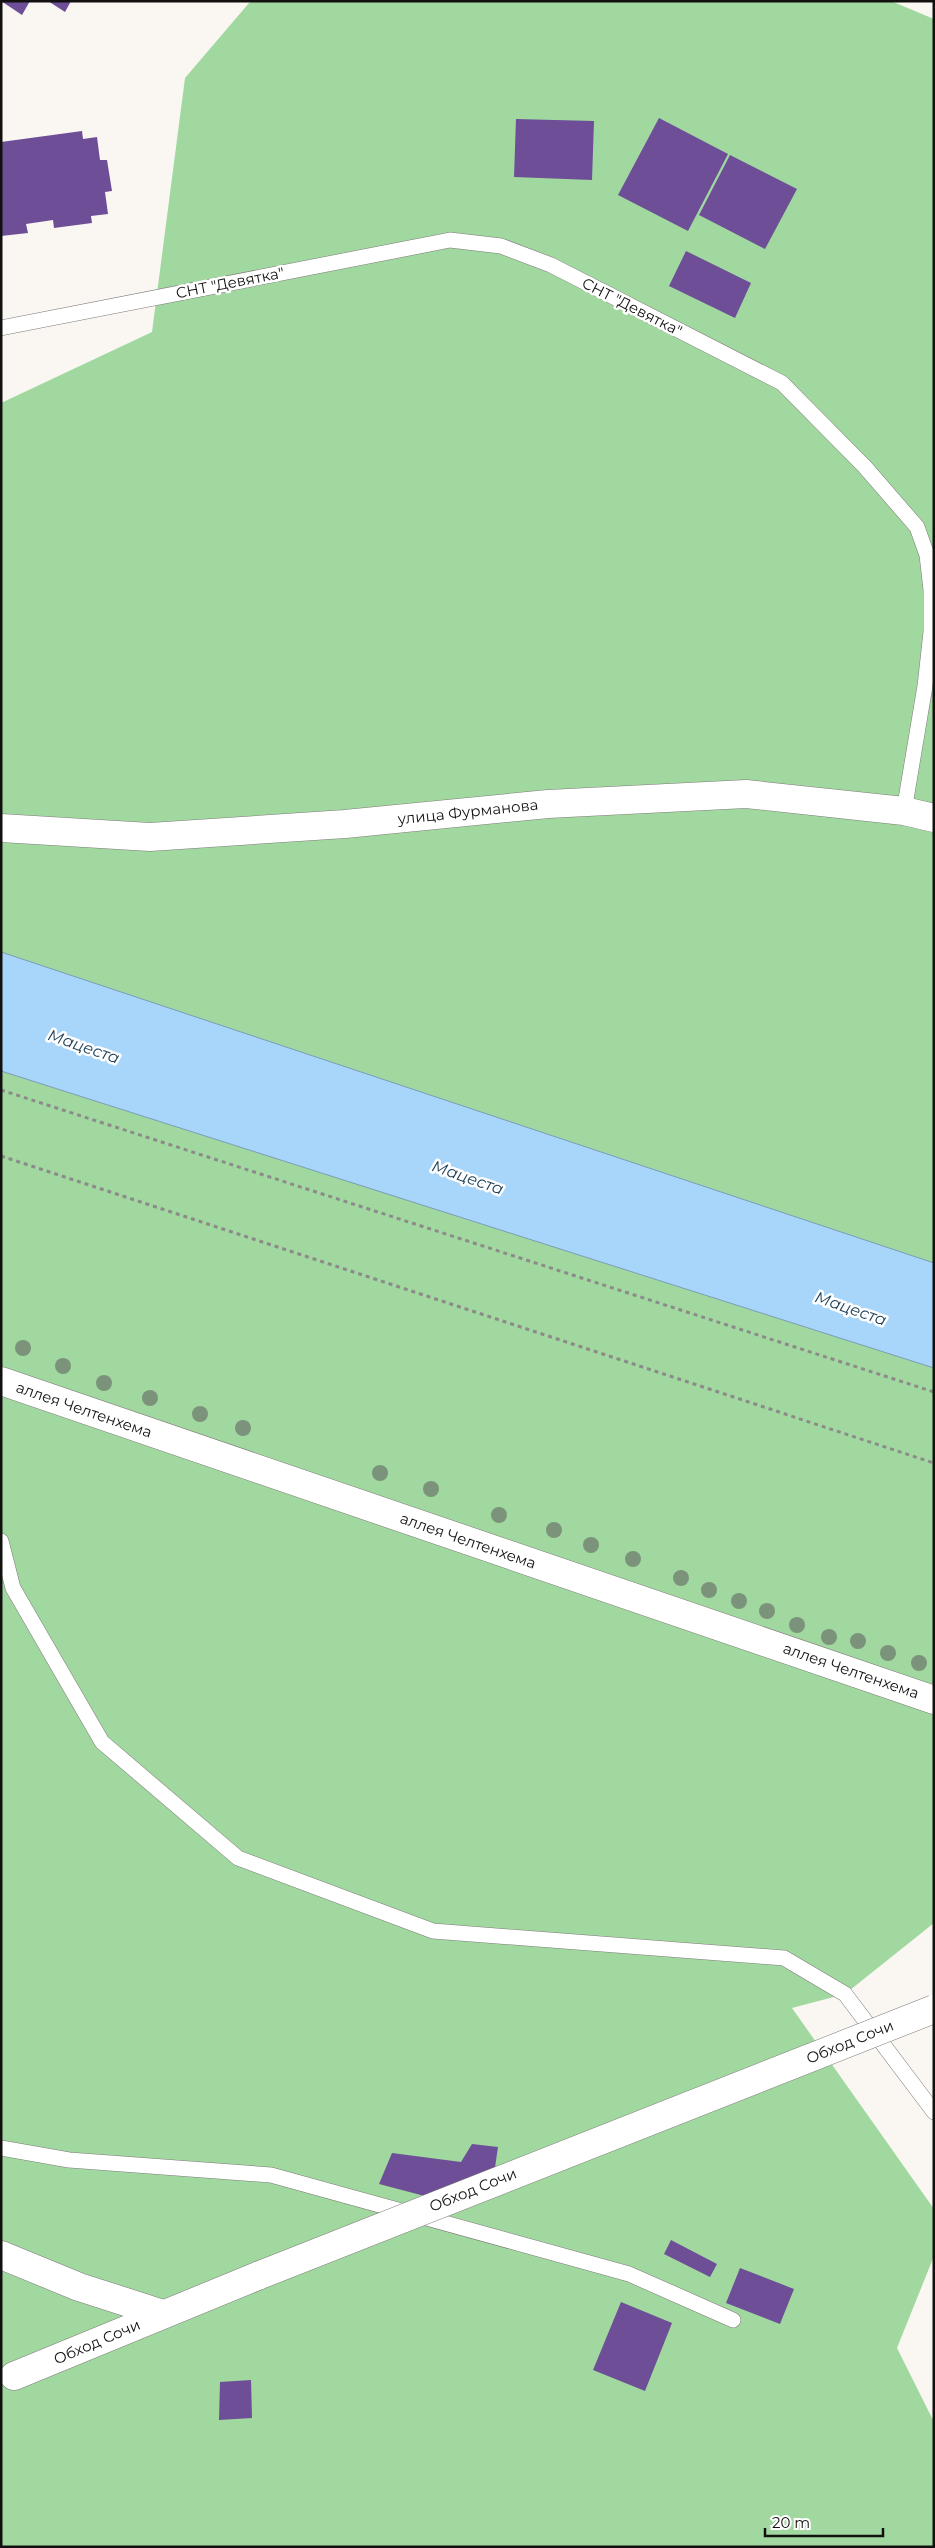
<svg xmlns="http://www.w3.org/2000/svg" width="935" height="2548" font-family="Montserrat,sans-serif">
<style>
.green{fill:#a0d8a0}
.water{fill:#a7d6fa;stroke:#7a9bb4}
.building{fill:#6d4e97}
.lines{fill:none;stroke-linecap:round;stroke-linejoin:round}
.service-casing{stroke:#7e7b78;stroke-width:16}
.tertiary-casing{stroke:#7e7b78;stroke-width:29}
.secondary-casing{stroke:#7e7b78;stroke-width:29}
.trunk-casing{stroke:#7e7b78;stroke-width:29}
.path{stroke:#8d8b89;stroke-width:3;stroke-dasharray:4 4;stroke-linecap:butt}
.service{stroke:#fff;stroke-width:15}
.tertiary{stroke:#fff;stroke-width:28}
.secondary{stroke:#fff;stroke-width:28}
.trunk{stroke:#fff;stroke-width:28}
.trunk-bridge-casing{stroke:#7e7b78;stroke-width:29;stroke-linecap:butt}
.trunk-bridge{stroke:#fff;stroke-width:28}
.tree{fill:#7b937a}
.labels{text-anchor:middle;stroke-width:5;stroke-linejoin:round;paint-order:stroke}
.street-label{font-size:15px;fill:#121110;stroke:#fff}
.water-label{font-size:16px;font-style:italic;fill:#1d4058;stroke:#fff}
</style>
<rect width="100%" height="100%" fill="#faf7f3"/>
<path class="green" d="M255 1H891L934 19V1263L1 952V403L152 332 185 78 249 3Z
M1 1071 934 1368V1923L845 1994 792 2008 934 2209V2256L897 2348 934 2422V2547H1Z"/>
<path class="water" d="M1 952 934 1263V1368L1 1071Z"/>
<path class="building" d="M1 1H30L22 15Z
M48 1H71L65 12Z
M659 118 728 154 688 231 618 195Z
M516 119 594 121 592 180 514 177Z
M82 131 83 139 97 137 100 160H107L112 191 105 192 108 214 91 216 92 223 54 228 53 220 26 224 28 233 1 236V142Z
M730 155 797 189 765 249 699 215Z
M686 251 751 283 735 318 669 286Z
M472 2144 498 2147 494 2174 436 2199 379 2184 392 2153 461 2162Z
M671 2240 717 2264 710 2277 664 2254Z
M740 2268 794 2289 780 2324 726 2303Z
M621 2302 672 2323 645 2391 593 2370Z
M251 2380 252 2418 219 2420 220 2382Z"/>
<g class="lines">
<defs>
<path id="service" d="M1 328 450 240 501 246 551 265 782 383 865 467 917 527 927 555 931 590V632L925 686 904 811
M1 1541 13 1588 102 1742 238 1858 433 1931 784 1958 845 1994 934 2112
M1 2148 69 2160 271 2175 629 2274 733 2320"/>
<path id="tertiary" d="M1 828 150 837 345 824 548 804 746 794 904 811 934 818
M1 2255 79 2287 163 2314"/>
<path id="secondary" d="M1 1381 934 1700"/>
<path id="trunk" d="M14 2376 260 2275"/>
</defs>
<use href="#service" class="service-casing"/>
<use href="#tertiary" class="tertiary-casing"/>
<use href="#secondary" class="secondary-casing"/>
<use href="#trunk" class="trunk-casing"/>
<path class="path" d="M1 1090 934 1392
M1 1156 934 1463"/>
<use href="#service" class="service"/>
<use href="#tertiary" class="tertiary"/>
<use href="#secondary" class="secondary"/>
<use href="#trunk" class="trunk"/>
<defs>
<path id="trunk-bridge" d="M260 2275 934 2009"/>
</defs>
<use href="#trunk-bridge" class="trunk-bridge-casing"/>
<use href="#trunk-bridge" class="trunk-bridge"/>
</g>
<g class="tree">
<circle cx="23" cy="1348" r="8"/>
<circle cx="63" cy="1366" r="8"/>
<circle cx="104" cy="1383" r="8"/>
<circle cx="150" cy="1398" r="8"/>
<circle cx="200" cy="1414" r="8"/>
<circle cx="243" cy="1428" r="8"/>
<circle cx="380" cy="1473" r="8"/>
<circle cx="431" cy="1489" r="8"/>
<circle cx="499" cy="1515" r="8"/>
<circle cx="554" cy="1530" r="8"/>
<circle cx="591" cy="1545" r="8"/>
<circle cx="633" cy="1559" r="8"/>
<circle cx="681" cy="1578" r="8"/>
<circle cx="709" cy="1590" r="8"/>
<circle cx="739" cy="1601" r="8"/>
<circle cx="767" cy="1611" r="8"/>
<circle cx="797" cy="1625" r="8"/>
<circle cx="829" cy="1637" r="8"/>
<circle cx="858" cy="1641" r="8"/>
<circle cx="888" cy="1653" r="8"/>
<circle cx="919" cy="1663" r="8"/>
</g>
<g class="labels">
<g class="street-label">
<text transform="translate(230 283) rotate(-11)" y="5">СНТ "Девятка"</text>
<text transform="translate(632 307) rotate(27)" y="5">СНТ "Девятка"</text>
<text transform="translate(468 812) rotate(-6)" y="5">улица Фурманова</text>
<text transform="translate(84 1410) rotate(19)" y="5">аллея Челтенхема</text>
<text transform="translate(468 1541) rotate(19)" y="5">аллея Челтенхема</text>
<text transform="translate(851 1671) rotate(19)" y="5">аллея Челтенхема</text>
<text transform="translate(850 2042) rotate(-22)" y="5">Обход Сочи</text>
<text transform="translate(473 2190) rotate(-22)" y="5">Обход Сочи</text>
<text transform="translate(97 2342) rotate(-23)" y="5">Обход Сочи</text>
</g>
<g class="water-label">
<text transform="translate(84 1046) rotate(19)" y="6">Мацеста</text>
<text transform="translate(468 1177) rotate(19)" y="6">Мацеста</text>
<text transform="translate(851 1308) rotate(19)" y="6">Мацеста</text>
</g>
</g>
<rect width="935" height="2548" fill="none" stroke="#121110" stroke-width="5"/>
<path d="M765 2528v8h118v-8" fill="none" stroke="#121110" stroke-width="2.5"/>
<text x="772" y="2528" font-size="15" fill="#121110" stroke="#ffffff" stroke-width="4" paint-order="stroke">20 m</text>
</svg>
